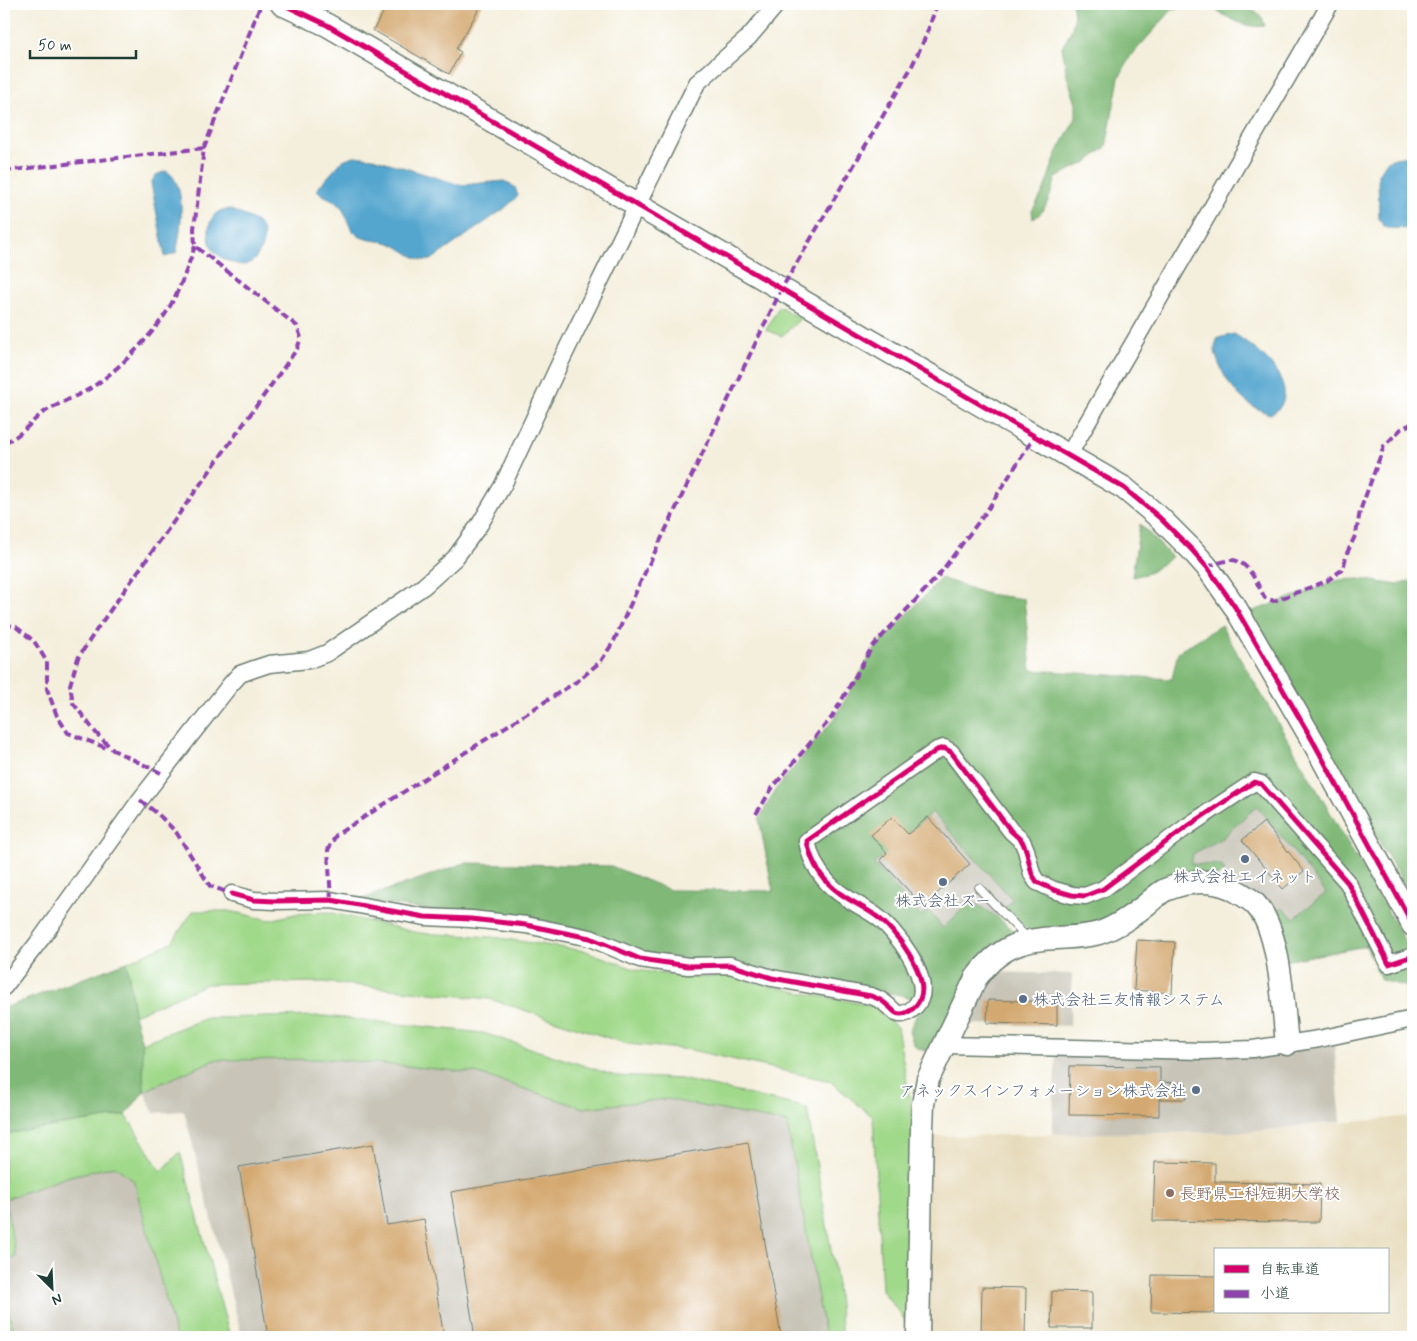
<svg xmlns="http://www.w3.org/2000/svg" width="1417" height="1341" font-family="Mynerve,'Klee One',sans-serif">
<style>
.built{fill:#e6daba;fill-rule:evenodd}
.industrial{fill:#c8c4b8}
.green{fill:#a1d98b;stroke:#608b60}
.forest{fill:#80b977;stroke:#507b56}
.water{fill:#55a6cf;stroke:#3a7282}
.building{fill:#d4a971}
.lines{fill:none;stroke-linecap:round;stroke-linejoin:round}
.lane-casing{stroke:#6a7b6f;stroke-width:10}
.street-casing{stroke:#6a7b6f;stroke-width:19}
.secondary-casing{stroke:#6a7b6f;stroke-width:25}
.lane{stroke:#fff;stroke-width:8}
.street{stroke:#fff;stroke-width:16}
.secondary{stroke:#fff;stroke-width:22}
.quiet{stroke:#8e44ad;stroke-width:4;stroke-dasharray:8 4;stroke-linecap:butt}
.cycleway-casing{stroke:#fff;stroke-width:8}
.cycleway{stroke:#d6006c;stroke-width:5}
.service-dot{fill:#5c6f8a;stroke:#fff;stroke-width:2}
.education-dot{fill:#8d6e63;stroke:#fff;stroke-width:2}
.labels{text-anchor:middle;stroke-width:4;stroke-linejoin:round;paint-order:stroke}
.service-label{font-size:16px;fill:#4e5e75;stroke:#fff}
.education-label{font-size:16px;fill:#785e54;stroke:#fff;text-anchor:start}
</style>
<rect width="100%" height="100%" fill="#fff"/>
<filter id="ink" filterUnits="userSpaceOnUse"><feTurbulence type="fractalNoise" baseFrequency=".02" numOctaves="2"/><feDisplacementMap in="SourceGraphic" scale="10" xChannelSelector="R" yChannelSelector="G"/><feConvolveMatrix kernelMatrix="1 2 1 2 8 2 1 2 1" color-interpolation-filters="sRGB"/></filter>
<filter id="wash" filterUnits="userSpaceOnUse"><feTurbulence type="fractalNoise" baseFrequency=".0096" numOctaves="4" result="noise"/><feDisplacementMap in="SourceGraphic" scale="20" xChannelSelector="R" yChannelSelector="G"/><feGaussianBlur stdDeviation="1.12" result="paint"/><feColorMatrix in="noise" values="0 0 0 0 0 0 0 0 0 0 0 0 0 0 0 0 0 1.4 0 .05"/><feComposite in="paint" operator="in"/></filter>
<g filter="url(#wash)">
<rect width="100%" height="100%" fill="#f4efdd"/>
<path class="built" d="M1413 1116V1337H925L928 1136 1249 1132ZM1216 1250H1388V1312H1216Z"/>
<path class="industrial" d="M1257 806 1326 893 1294 918 1270 914 1224 876V870L1222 866 1191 864 1193 854 1222 838Z
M933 811 1013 900 997 917 971 901 943 928 921 916 874 864Z
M987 972 1072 974 1070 1026 962 1024Z
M1334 1044 1341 1122 1249 1132 1052 1134 1056 1053Z
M333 1059 476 1073 583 1108 667 1099 787 1123 825 1337H242L184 1111 154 1113 144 1091 214 1060Z
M115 1166 134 1181 176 1337H15L4 1291V1263L16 1257 5 1199 70 1176Z"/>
<path class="green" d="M779 306 800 319 782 336 766 330Z
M193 911H229L270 920 295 914 328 912 419 933 492 937 586 951 637 970 690 978 727 976 803 993 873 1006 897 1027 916 1133 910 1327 882 1290 873 1117 830 1081 691 1050 627 1044 490 999 323 982 207 984 134 1015 127 962 172 942Z
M324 1016 483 1033 616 1076 681 1079 807 1108 837 1285 842 1337H825L787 1123 667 1099 583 1108 476 1073 333 1059 214 1060 144 1091 142 1043 206 1018Z
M126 1115 161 1172 180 1152 230 1337H176L134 1181 115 1166 70 1176 5 1199 16 1257 4 1263V1134Z
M4 1291 15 1337H4Z"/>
<path class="forest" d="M1072 4H1186L1172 10 1130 57 1119 78 1106 147 1086 163 1072 169 1056 178C1051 192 1047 212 1033 219L1032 211 1043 192 1056 155 1076 118V104L1067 76 1062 47C1071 33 1077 21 1072 4Z
M1204 4C1227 4 1258 0 1265 26 1243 30 1223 13 1204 4Z
M1140 524 1172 557 1149 573 1132 577Z
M941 578 987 594 1024 599 1031 670 1172 679 1178 652 1221 625 1409 948 1413 957V1007L1405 986 1381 980 1366 946 1285 961 1270 914 1282 908 1294 918 1326 893 1257 806 1222 838 1193 854 1191 864 1219 865 1224 868V872L1222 874 1096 928 1029 931 1005 908 1012 899 932 812 874 864 921 916 928 910 943 928 971 901 997 917 1017 933 993 945 980 957 933 1047 927 1051C913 1049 913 1043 909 1031L922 1004 901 995 643 952 423 909 359 900 465 863 611 866 670 890 773 891 759 819 776 789 834 719 874 650Z
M1360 579 1398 585 1413 580V900L1248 613 1339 580Z
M127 962 134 1015 142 1043 144 1091 126 1115 4 1134V1008Z"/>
<path class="water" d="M354 156 373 158 460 185 504 181 515 187 518 196 504 209 431 260C414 263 402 245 386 242 375 240 361 241 353 231 346 222 346 209 336 202 329 197 320 196 317 189L343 160Z
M1407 156 1413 159V229L1386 228 1379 220 1378 174 1387 161 1395 158Z
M166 171C188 182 181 233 176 253L165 257 151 183 156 175Z
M229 209C248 218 270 221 262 246 260 253 255 261 248 264 238 268 216 257 212 248 207 238 207 219 218 212 220 211 226 210 229 209Z
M1234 334C1253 345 1287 372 1284 397 1282 406 1279 410 1270 414 1245 406 1229 388 1219 364 1215 354 1213 348 1218 338Z"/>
<g id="blocks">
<path class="building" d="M388 4H482L456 49 461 52 449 74 373 30Z
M892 817 908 834 928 817 970 864 923 906 880 860 887 853 871 835Z
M1264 822 1304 871 1283 889 1242 840Z
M1137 940 1175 942 1172 993 1134 990Z
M988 1000 1057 1002V1025L987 1023Z
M1070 1066 1160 1067V1082L1186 1083V1099H1159V1116L1069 1115Z
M748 1142 781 1337H475L451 1192Z
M373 1144 387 1225 424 1219 444 1337H268L239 1167Z
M1155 1162 1215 1163V1182L1320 1184 1319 1222 1153 1221Z
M1152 1275 1216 1276V1313L1151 1312Z
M982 1287 1026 1288 1025 1337H981Z
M1052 1291 1092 1292V1328H1051Z"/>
</g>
</g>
<g filter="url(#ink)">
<use href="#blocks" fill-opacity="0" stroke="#6a7b6f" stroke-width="1"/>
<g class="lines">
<defs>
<path id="lane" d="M979 888 1028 939"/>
<path id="street" d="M1068 456 1330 4
M232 894 254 900 275 901 331 900 425 917 471 919 526 925 590 938 640 959 688 966 730 965 772 978 871 996C877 998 882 1000 887 1005 890 1007 893 1011 896 1013 905 1017 916 1008 920 999 930 976 895 929 876 916 861 905 842 898 829 884 817 872 810 857 807 841L937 750 944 748 951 752 1011 831 1022 841 1026 850 1032 874 1037 882 1054 890 1072 895 1085 896 1103 889 1185 828 1254 782 1261 784 1348 883 1389 964 1413 956
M4 987 40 940 140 800 230 685 240 674 254 669 269 664 309 660 327 653 424 586 455 558 480 524 503 485 559 365 697 83 748 38 777 4
M944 1045 1203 1051 1253 1049 1319 1039 1413 1019"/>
<path id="secondary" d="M282 4 327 25 1124 488 1160 518 1192 550 1207 567 1235 607 1314 743 1413 925
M918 1337 922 1127 923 1104 928 1079 976 978C998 948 1021 939 1057 938 1072 937 1085 937 1099 933 1117 927 1132 916 1147 904 1153 899 1159 893 1165 890 1187 881 1209 878 1231 888 1240 893 1250 898 1256 905 1281 931 1283 1009 1287 1044"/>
</defs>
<use href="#lane" class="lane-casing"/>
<use href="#street" class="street-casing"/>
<use href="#secondary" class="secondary-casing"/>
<use href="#lane" class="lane"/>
<use href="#street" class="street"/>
<use href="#secondary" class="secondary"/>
<path class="quiet" d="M4 171 204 148
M4 442C20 438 30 422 43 413 58 403 76 397 91 388 116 372 150 338 166 313 179 292 187 269 195 246
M1207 567C1215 564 1223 561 1231 560 1249 560 1258 586 1265 598L1274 601 1327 581 1343 569 1347 553 1356 534 1360 511 1384 446 1401 429 1413 423
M4 624 16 627 34 641 47 662V689L57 716 68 733 109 749
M161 773 113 750 96 733 73 703 70 685 78 658 99 626 297 349 301 338 297 326 195 246 194 229 204 148 261 4
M140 800 158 814 176 832 210 886 232 894
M756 814 773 787 832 717 872 647 938 576 986 512 1035 436
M331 900 328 850 336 835 579 680 601 661 614 641 640 583 782 288 911 68 926 36 937 4"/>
<defs>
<path id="cycleway" d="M282 4 327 25 1124 488 1160 518 1192 550 1207 567 1235 607 1314 743 1413 925
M232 894 254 900 275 901 331 900 425 917 471 919 526 925 590 938 640 959 688 966 730 965 772 978 871 996C877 998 882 1000 887 1005 890 1007 893 1011 896 1013 905 1017 916 1008 920 999 930 976 895 929 876 916 861 905 842 898 829 884 817 872 810 857 807 841L937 750 944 748 951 752 1011 831 1022 841 1026 850 1032 874 1037 882 1054 890 1072 895 1085 896 1103 889 1185 828 1254 782 1261 784 1348 883 1389 964 1413 956"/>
</defs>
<use href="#cycleway" class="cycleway-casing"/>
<use href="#cycleway" class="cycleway"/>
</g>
</g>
<g class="service-dot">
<circle cx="1245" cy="859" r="5"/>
<circle cx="943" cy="882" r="5"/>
<circle cx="1023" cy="999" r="5"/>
<circle cx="1196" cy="1090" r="5"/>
</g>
<circle class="education-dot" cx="1170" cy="1193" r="5"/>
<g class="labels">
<g class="service-label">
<text x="1245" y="882">株式会社エイネット</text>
<text x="943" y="906">株式会社ズー</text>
<text x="1033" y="1005" text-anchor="start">株式会社三友情報システム</text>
<text x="1186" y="1096" text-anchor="end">アネックスインフォメーション株式会社</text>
</g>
<g class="education-label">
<text x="1180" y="1199">長野県工科短期大学校</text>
</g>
</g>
<rect width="1417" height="1341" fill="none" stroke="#fff" stroke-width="20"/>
<rect x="1214" y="1248" width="175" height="65" fill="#ffffff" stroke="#a5b1ae"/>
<rect x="1224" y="1265" width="25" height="8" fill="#d6006c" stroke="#a5b1ae"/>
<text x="1260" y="1274" font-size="15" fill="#1f3d34">自転車道</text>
<rect x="1224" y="1290" width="25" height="8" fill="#8e44ad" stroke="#a5b1ae"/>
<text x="1260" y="1298" font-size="15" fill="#1f3d34">小道</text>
<g transform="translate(52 1288) rotate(156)" stroke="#ffffff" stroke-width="4" paint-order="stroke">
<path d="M0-4L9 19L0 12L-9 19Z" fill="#1f3d34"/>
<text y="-8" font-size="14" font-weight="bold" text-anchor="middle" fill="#1f3d34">N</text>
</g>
<path d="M30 50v8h106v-8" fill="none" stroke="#1f3d34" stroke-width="2.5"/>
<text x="38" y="50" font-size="15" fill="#1f3d34" stroke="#ffffff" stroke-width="4" paint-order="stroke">50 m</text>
</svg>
